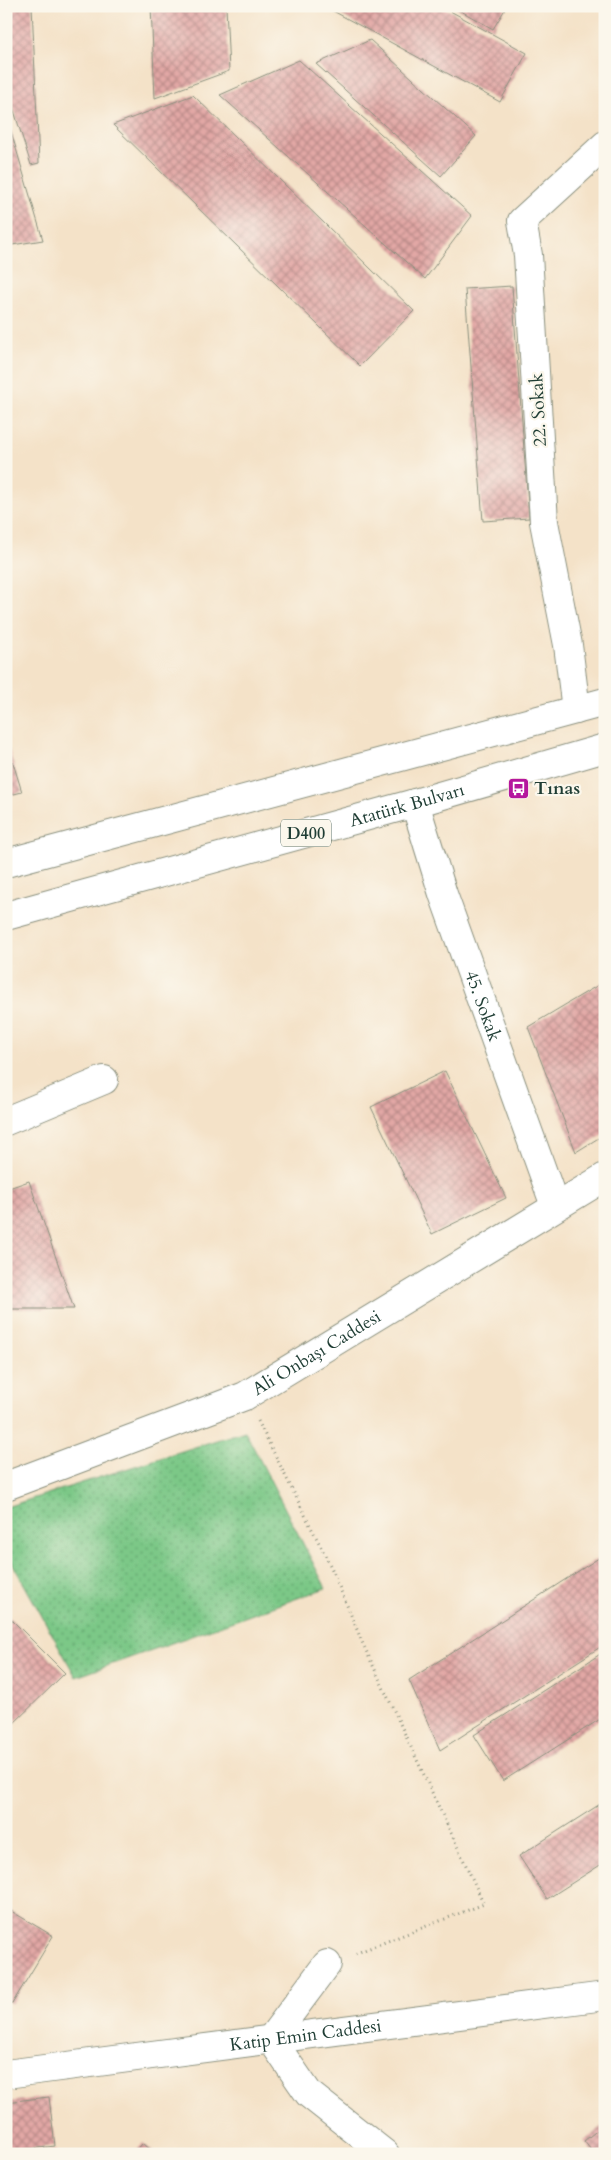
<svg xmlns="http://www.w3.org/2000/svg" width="611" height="2160" font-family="Cardo,serif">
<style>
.green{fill:url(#green-dots);stroke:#4d825e}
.building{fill:url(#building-cross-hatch)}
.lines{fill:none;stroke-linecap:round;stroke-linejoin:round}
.minor-casing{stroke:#8a907e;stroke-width:30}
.major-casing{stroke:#8a907e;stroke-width:30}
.path{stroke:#8a907e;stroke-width:3;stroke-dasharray:1 4;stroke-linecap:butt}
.minor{stroke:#fff;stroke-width:28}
.major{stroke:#fff;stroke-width:28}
.labels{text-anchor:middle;stroke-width:4.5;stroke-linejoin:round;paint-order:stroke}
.shield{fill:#fbf7ec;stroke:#61756b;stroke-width:1}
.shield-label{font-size:16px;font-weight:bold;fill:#1f3d34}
.street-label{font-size:18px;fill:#1f3d34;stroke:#fbf7ec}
.poi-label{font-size:18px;font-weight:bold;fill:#1f3d34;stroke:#fbf7ec;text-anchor:start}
</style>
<defs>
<pattern id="green-dots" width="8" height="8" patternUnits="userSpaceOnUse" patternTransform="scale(1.25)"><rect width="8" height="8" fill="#7bc887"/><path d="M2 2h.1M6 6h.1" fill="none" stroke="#64a46f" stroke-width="1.8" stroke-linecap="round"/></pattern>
<pattern id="building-cross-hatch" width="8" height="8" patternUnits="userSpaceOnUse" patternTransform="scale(1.25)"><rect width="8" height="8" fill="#e2a7a5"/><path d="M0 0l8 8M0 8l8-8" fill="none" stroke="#b78987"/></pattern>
</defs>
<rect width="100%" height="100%" fill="#fbf7ec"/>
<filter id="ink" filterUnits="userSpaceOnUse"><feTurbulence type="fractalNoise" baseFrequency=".02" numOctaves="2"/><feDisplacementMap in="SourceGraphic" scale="10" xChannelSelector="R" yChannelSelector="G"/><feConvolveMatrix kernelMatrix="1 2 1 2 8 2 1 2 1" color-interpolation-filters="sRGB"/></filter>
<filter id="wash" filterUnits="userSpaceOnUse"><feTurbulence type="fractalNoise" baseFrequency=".0096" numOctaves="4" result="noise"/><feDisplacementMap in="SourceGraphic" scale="20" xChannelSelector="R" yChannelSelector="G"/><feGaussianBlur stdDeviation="1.12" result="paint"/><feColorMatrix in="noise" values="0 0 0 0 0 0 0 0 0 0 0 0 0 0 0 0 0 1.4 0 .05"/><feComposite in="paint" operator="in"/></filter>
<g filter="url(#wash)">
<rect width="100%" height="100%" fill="#f4e2c8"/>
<path class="green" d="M245 1431 326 1588 76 1677 6 1552V1507Z"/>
<g id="blocks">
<path class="building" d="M6 6H32L39 163 31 165 6 85Z
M151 6H226L229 71 155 98Z
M324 6H441L527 53 500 102Z
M452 6H507L493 29Z
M370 40 476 136 441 176 316 64Z
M299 60 472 216 425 279 220 95Z
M193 95 414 311 360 366 113 125Z
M6 118H7L43 240 6 246Z
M512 286 529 518 483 521 465 289Z
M6 740 22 792 6 796Z
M605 981V1134L576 1152 528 1027Z
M445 1071 506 1198 432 1234 371 1107Z
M29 1181 74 1309H6V1189Z
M605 1554V1644L440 1750 409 1680Z
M6 1614 65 1673 6 1731Z
M605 1651V1716L503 1781 474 1735Z
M605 1801V1862L547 1899 519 1856Z
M6 1908 53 1936 12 2004 6 2001Z
M49 2097 55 2146 6 2152V2102Z
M605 2124V2154H594L584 2141Z
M143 2143 155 2154H133Z
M56 2150 57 2154H38V2153Z"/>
</g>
</g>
<g filter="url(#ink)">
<use href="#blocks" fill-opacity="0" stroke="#8a907e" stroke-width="1"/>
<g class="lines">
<defs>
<g id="minor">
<path d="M576 710 568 645 544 522 528 255 522 221 605 145"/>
<path id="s1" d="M415 803 443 894 555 1206"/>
<path d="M6 1121 104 1080"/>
<path id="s2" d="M6 1486 245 1396 605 1177"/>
<path d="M327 1964 271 2039 309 2094 385 2154"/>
<path id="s3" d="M6 2074 605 1996"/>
</g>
<g id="major">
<path d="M6 863 605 702"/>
<path id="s4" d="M6 916 415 803 605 748"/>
</g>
</defs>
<use href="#minor" class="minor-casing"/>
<use href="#major" class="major-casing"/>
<path class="path" d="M258 1421 331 1567 363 1644 484 1904 354 1954"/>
<use href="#minor" class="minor"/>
<use href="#major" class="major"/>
</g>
</g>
<defs>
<symbol id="bus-square" viewBox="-11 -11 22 22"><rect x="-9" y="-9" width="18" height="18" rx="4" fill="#b5179e" stroke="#fbf7ec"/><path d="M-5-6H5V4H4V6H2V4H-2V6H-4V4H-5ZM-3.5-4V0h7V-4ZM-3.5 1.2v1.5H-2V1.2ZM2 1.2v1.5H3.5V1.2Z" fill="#fff"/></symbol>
</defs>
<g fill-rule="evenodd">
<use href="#bus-square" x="506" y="776" width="25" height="25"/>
</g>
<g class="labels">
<rect class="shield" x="281" y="819.5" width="50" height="27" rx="4"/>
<g class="shield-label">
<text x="306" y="839">D400</text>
</g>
<g class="street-label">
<text transform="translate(538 410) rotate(-93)" y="6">22. Sokak</text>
<text dy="6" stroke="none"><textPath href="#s4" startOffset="416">Atatürk Bulvarı</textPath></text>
<text dy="6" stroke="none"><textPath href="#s1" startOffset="214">45. Sokak</textPath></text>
<text dy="6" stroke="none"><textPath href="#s2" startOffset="339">Ali Onbaşı Caddesi</textPath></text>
<text dy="6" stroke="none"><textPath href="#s3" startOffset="302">Katip Emin Caddesi</textPath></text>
</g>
<g class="poi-label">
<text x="534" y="794">Tınas</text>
</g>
</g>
<rect width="611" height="2160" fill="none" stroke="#fbf7ec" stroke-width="25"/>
</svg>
